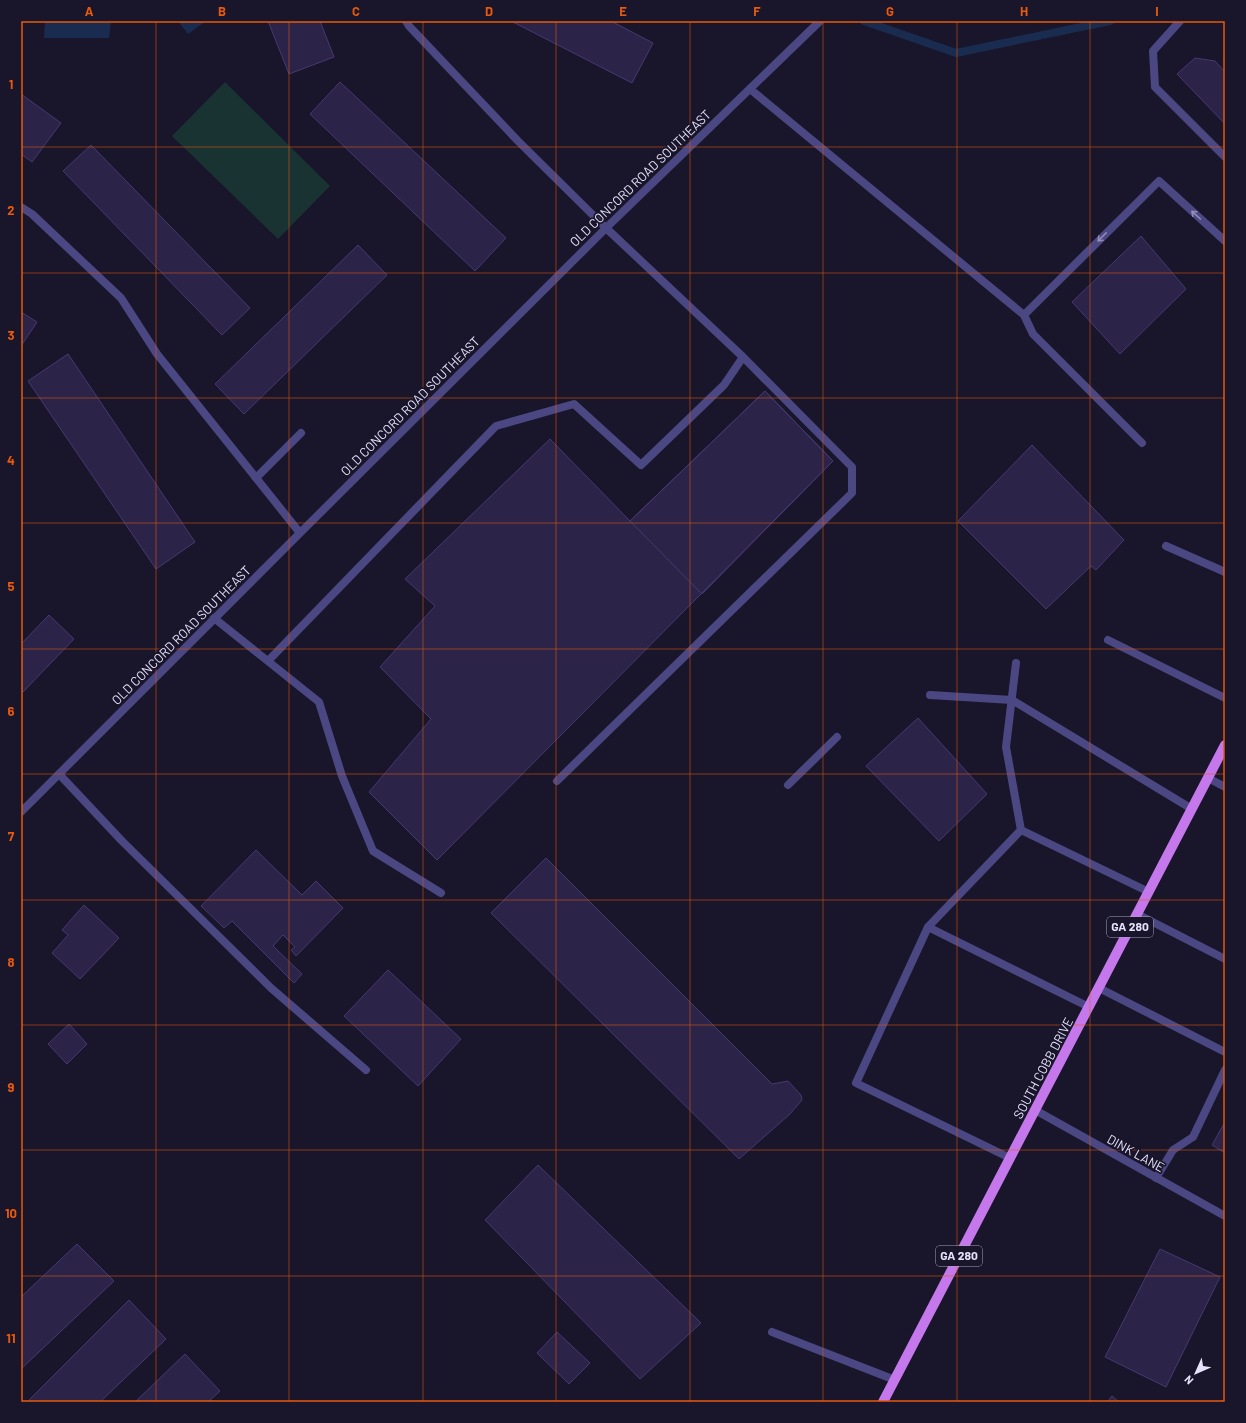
<svg xmlns="http://www.w3.org/2000/svg" width="1246" height="1423" font-family="Barlow,sans-serif">
<style>
.green{fill:#193333}
.water{fill:#192c4f}
.lines{fill:none;stroke-linecap:round;stroke-linejoin:round}
.stream{stroke:#192c4f;stroke-width:8}
.building{fill:#2c2448;stroke:#463971}
.lane{stroke:#4b4782;stroke-width:8}
.street{stroke:#4b4782;stroke-width:8}
.primary{stroke:#c578ec;stroke-width:10}
.oneway{stroke:#918db8}
.grid{fill:none;stroke:#e8590c;stroke-width:1;stroke-opacity:0.55}
.labels{text-anchor:middle;stroke-width:3.5;stroke-linejoin:round;paint-order:stroke}
.shield{fill:#19152a;stroke:#a8a4bc;stroke-width:1}
.shield-label{font-size:12px;font-weight:bold;fill:#e6e2fb}
.street-label{font-size:13px;fill:#e6e2fb;stroke:#19152a}
.neatline{fill:none;stroke:#e8590c;stroke-width:1.5}
.grid-label{font-size:13px;text-anchor:middle;font-weight:bold;fill:#e8590c}
</style>
<rect width="100%" height="100%" fill="#19152a"/>
<path class="green" d="M225 82 330 186 278 239 172 136Z"/>
<path class="water" d="M45 21H111L109 38H44Z
M178 21H206L188 34Z"/>
<g class="lines">
<path class="stream" d="M864 21 956 53 1110 21"/>
</g>
<path class="building" d="M268 21H320L334 57 289 74Z
M511 21H611L653 43 632 83Z
M1195 58 1215 61 1225 72V124L1177 74Z
M340 82 506 238 475 271 310 114Z
M21 94 61 123 32 162 21 154Z
M91 145 250 308 222 335 63 171Z
M1141 236 1186 289 1120 354 1072 302Z
M358 245 387 275 244 414 215 384Z
M21 312 37 322 21 346Z
M68 354 195 542 156 569 28 381Z
M765 391 833 461 437 860 369 792 431 719 380 667 435 606 405 579 550 439 630 521Z
M765 391 833 461 702 594 630 521Z
M1032 445 1124 540 1096 570 1091 566 1046 609 958 521Z
M49 615 74 639 23 692 21 690V644Z
M918 718 987 794 939 841 866 766Z
M256 850 302 895 316 881 343 908 296 956 291 950 295 947 283 935 273 946 302 974 294 983 232 921 224 928 201 906Z
M546 858 772 1084 788 1081 801 1095 802 1100 790 1114 739 1159 491 913Z
M84 905 119 938 80 979 52 953 68 935 62 930Z
M388 970 461 1039 418 1086 344 1016Z
M69 1024 87 1044 67 1064 48 1044Z
M1225 1122V1153L1212 1145Z
M538 1165 701 1323 640 1379 485 1220Z
M77 1244 114 1281 21 1369V1297Z
M1160 1249 1220 1277 1166 1387 1105 1357Z
M129 1300 166 1339 100 1402H27Z
M557 1332 590 1363 569 1384 537 1353Z
M185 1354 220 1391 208 1402H135Z
M1112 1396 1119 1402H1107Z"/>
<g class="lines">
<path class="lane" d="M1180 21 1153 51 1155 87 1225 157
M750 89 1024 315 1033 334 1142 443
M1024 315 1159 181 1225 241
M256 478 301 433
M1166 546 1225 572
M214 618 319 702 342 776 373 851 441 893
M1108 640 1225 698
M268 661 496 426 574 404 641 465 724 385 743 357
M1016 663 1006 747 1021 830
M930 695 1012 700 1192 809
M59 774 122 841 271 988 366 1070
M1208 778 1225 787
M557 781 852 493V467L743 357 606 228
M788 785 837 737
M1137 914 1225 959
M928 927 1021 830 1149 892
M1099 988 1225 1052
M1010 1158 856 1083 928 927 1089 1007
M1156 1178 1173 1150 1193 1137 1225 1070
M772 1332 895 1380"/>
<path class="street" d="M406 21 409 26 518 141 606 228
M21 207 32 214 121 298 157 354 300 533
M21 812 300 533 606 228 820 21
M1035 1110 1225 1216"/>
<path class="primary" d="M883 1402 1225 745"/>
</g>
<defs><path id="oneway-shaft" d="M-6 0H5M1.5-3L5.5 0L1.5 3" fill="none" stroke-width="1.6" stroke-linecap="round" stroke-linejoin="round"/></defs>
<g class="oneway">
<use href="#oneway-shaft" transform="translate(1196 215) rotate(-138)"/>
<use href="#oneway-shaft" transform="translate(1102 237) rotate(135)"/>
</g>
<path class="grid" d="M156 21V1402M289 21V1402M423 21V1402M556 21V1402M690 21V1402M823 21V1402M957 21V1402M1090 21V1402M21 147H1225M21 273H1225M21 398H1225M21 523H1225M21 649H1225M21 774H1225M21 900H1225M21 1025H1225M21 1150H1225M21 1276H1225"/>
<g class="labels">
<g class="shield">
<rect x="1107" y="917" width="46" height="20" rx="3"/>
<rect x="936" y="1246" width="46" height="20" rx="3"/>
</g>
<g class="shield-label">
<text x="1130" y="931">GA 280</text>
<text x="959" y="1260">GA 280</text>
</g>
<g class="street-label">
<text transform="translate(640 178) rotate(-44)" y="5">OLD CONCORD ROAD SOUTHEAST</text>
<text transform="translate(410 406) rotate(-45)" y="5">OLD CONCORD ROAD SOUTHEAST</text>
<text transform="translate(181 635) rotate(-45)" y="5">OLD CONCORD ROAD SOUTHEAST</text>
<text transform="translate(1043 1068) rotate(-62)" y="5">SOUTH COBB DRIVE</text>
<text transform="translate(1136 1153) rotate(29)" y="5">DINK LANE</text>
</g>
</g>
<rect width="1246" height="1423" fill="none" stroke="#19152a" stroke-width="44"/>
<g transform="translate(1196 1373) rotate(225)" stroke="#19152a" stroke-width="3" paint-order="stroke">
<path d="M0-3L7 15L0 10L-7 15Z" fill="#e6e2fb"/>
<text y="-6" font-size="11" font-weight="bold" text-anchor="middle" fill="#e6e2fb">N</text>
</g>
<rect x="22" y="22" width="1202" height="1379" class="neatline"/>
<g class="grid-label">
<text x="89" y="16">A</text>
<text x="222" y="16">B</text>
<text x="356" y="16">C</text>
<text x="489" y="16">D</text>
<text x="623" y="16">E</text>
<text x="757" y="16">F</text>
<text x="890" y="16">G</text>
<text x="1024" y="16">H</text>
<text x="1157" y="16">I</text>
<text x="11" y="89">1</text>
<text x="11" y="215">2</text>
<text x="11" y="340">3</text>
<text x="11" y="465">4</text>
<text x="11" y="591">5</text>
<text x="11" y="716">6</text>
<text x="11" y="841">7</text>
<text x="11" y="967">8</text>
<text x="11" y="1092">9</text>
<text x="11" y="1218">10</text>
<text x="11" y="1343">11</text>
</g>
</svg>
